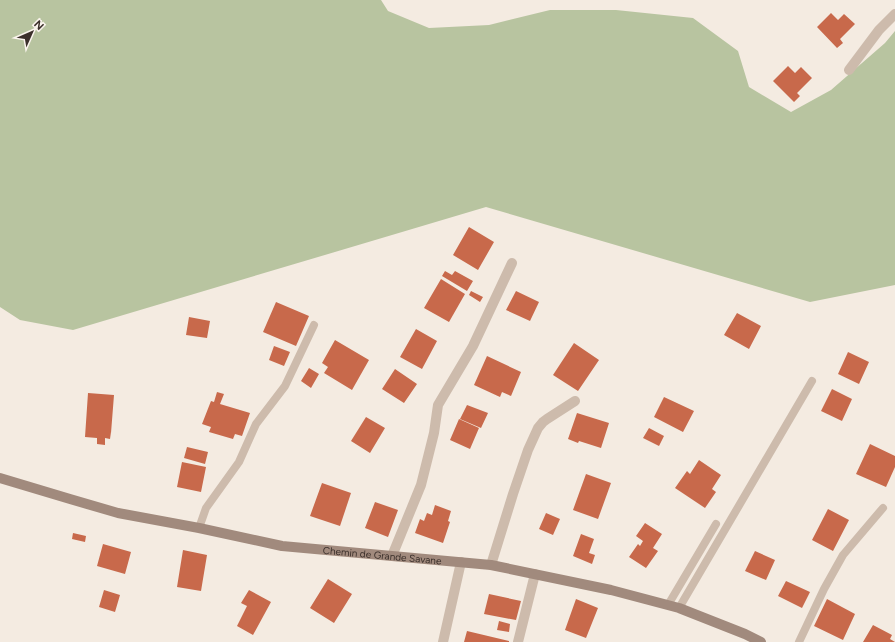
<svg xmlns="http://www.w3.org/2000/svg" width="895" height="642" font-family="Figtree,sans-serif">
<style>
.green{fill:#b8c4a0}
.building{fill:#c8694b}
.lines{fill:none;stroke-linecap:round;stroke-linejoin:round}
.lane{stroke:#cdbbac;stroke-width:8}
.street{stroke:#cdbbac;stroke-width:10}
.secondary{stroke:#a18a7d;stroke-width:10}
.labels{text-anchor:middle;stroke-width:3.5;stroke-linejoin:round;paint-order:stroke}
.street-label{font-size:10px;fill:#3b302b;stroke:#fbf5ee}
</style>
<rect width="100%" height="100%" fill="#f4ebe1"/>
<path class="green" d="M0 0H381L388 11 429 28 489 25 550 10H616L693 18 738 51 749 87 791 112 831 90 885 43 895 31V285L810 302 486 207 73 330 20 320 0 307Z"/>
<path class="building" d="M831 13 838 20 844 14 855 24 840 39 843 43 837 48 817 27Z
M788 66 795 73 801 67 812 78 797 93 800 96 794 102 773 81Z
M469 227 494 242 478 270 453 255Z
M445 271 452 275 455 271 473 281 467 291 442 276Z
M441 279 465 294 449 322 424 308Z
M471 291 483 297 480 302 469 295Z
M516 291 539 302 530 321 506 310Z
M276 302 309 316 296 346 263 332Z
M737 313 761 326 749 349 724 335Z
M189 317 210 321 207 338 186 335Z
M416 329 437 341 422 369 400 357Z
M335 340 369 360 352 390 324 373 328 367 322 363Z
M574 343 599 360 578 391 553 375Z
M274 346 290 352 284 366 269 360Z
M848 352 869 362 859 384 838 374Z
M487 356 521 372 511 396 502 392 500 397 474 385Z
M309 368 319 374 311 388 301 381Z
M395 369 417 384 404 403 382 389Z
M832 389 852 399 842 421 821 411Z
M217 392 224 394 220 404 250 413 242 436 235 434 233 439 209 432 211 427 202 424 211 401 214 402Z
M88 393 114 395 111 433V432L110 439 105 438V445L97 444V438L85 437Z
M664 397 694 411 683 432 654 417Z
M467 405 488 413 481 428 460 419Z
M577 413 609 423 601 448 579 441 578 443 568 439Z
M366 417 385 428 370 453 351 441Z
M459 419 479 428 470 449 450 440Z
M649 428 664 436 659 446 643 438Z
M870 444 895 456V467L886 487 856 474Z
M187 447 208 452 205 464 184 458Z
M699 460 721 475 712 489 716 492 705 508 675 488 687 471 690 474Z
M182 462 206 467 201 492 177 487Z
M586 474 611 483 598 519 573 510Z
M322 483 351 493 340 526 310 516Z
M375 502 398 510 388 537 365 528Z
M435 505 451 511 448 521 450 522 443 543 415 533 420 519 424 521 427 513 432 515Z
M828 509 849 520 833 551 812 540Z
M546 513 560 519 553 535 539 529Z
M645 523 662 534 653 548 658 551 646 568 629 557 638 544 640 546 643 541 636 536Z
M73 533 86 536 85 542 72 539Z
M581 534 594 539 589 553 595 555 592 564 573 556Z
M103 544 131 552 125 574 97 566Z
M183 550 207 555 201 591 177 587Z
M755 551 775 560 766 580 745 571Z
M328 579 352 594 334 623 310 608Z
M786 581 810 592 802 608 778 596Z
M104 590 120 595 115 612 99 607Z
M249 590 271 602 253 635 237 626 247 606 241 603Z
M489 594 521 601 516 620 484 614Z
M576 599 598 608 586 638 565 630Z
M827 599 855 614 843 640 814 626Z
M499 621 510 624 509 632 497 630Z
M873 625 892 635 890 639 895 642H863Z
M467 631 509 641V642H464Z"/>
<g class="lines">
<path class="lane" d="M199 528 206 508 239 462 256 424 285 386 314 325
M668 605 716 524
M679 608 812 381
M799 642 824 589 843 555 883 508"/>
<path class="street" d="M849 70 879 30 895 14
M392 556 421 485 434 433 438 405 473 346 512 263
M491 565 513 494 528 450 538 428 543 422 547 419 575 401
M443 642 461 562
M518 642 535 574"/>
<path class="secondary" id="s1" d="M0 478 70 499 118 513 199 528 282 546 491 565 611 590 679 608 745 634 761 642"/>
</g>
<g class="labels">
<g class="street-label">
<text dy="4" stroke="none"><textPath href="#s1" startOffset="391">Chemin de Grande Savane</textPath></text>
</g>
</g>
<g transform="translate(32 32) rotate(45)" stroke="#fbf5ee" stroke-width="3" paint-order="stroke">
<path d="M0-3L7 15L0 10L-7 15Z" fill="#3b302b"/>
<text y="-6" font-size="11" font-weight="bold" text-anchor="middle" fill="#3b302b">N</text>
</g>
</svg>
